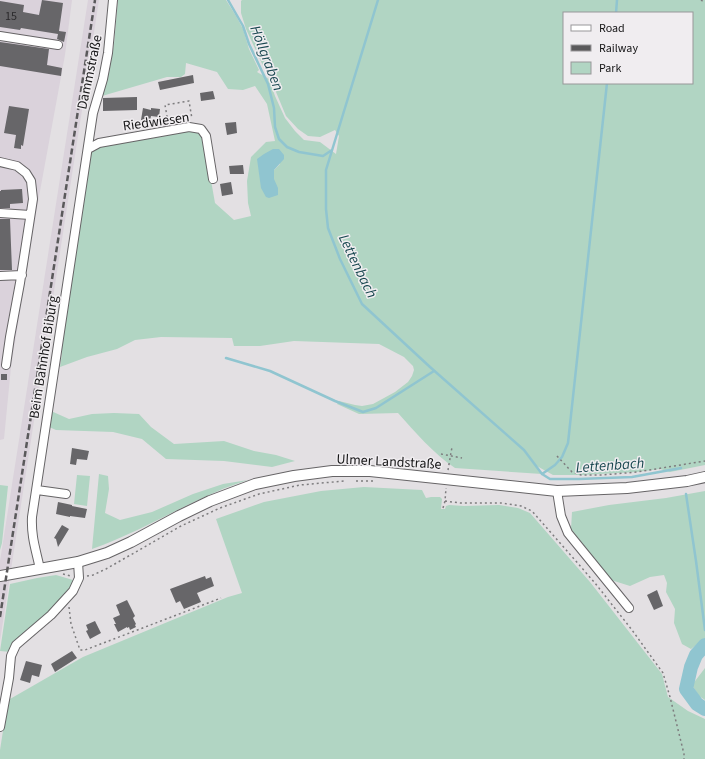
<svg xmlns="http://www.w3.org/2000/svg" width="705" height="759" font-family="'Source Sans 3',sans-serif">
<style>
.built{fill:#dad2db}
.green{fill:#b1d5c3;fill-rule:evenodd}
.water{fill:#90c5d0}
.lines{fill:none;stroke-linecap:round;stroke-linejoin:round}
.stream{stroke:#90c5d0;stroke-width:2.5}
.river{stroke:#90c5d0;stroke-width:14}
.building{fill:#676669}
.minor-casing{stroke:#666466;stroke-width:10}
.major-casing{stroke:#666466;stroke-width:12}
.path{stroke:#7d7c7e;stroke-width:1.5;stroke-dasharray:2 3;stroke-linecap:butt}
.minor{stroke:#fff;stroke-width:8}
.major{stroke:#fff;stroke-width:10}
.rail{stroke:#5a595b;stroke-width:2.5;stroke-dasharray:6 3;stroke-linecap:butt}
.labels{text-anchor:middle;stroke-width:3;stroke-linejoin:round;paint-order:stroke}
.number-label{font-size:12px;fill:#2a292b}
.street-label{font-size:14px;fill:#151516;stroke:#f0edf0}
.water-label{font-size:15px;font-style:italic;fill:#194850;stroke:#f0edf0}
</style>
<rect width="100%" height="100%" fill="#e3e0e3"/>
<path class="built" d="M0 0H72L65 55 38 202 11 367 4 439 0 440Z
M88 0H99L0 641V561Z"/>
<path class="green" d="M118 0H226L236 16 243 29 249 49 259 70 257 72 269 79 275 96 285 118 295 131 304 140 320 142 336 154 339 136 335 130 320 137 308 136 298 129 286 116 271 80 264 68 246 29 241 13V1L242 0H705V465L670 472 660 469 637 472 581 475H553L535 465 542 474 455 468C433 453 416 433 398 413L359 414 337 404 339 401 355 405 362 406 373 404 395 392 408 382 412 376 414 370 413 366 404 357 379 344 294 341 260 346H234L232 338 161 337 135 340 117 349 87 357 60 367 62 353 59 344 84 201 91 152 96 148 116 142 185 129 200 132 204 141 215 203 234 220 251 216 248 203 247 181 251 157 266 142 275 141 267 104 255 86 243 90 228 89 217 72 186 63 185 74 181 77H167L102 96 109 73 114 44ZM564 13H692V83H564ZM273 149 280 164 274 170V179Z
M51 411 69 419 92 414 114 413 139 414 151 427 174 444 224 441 254 451 276 455 295 461 272 467 224 461 166 459 142 439 113 432 56 430 49 427Z
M99 474 108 476 109 489 105 513 120 520 152 512 193 494 223 484 248 480C237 484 226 487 216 492 174 510 135 534 92 549Z
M77 475 90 476 87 506 74 504Z
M0 485 8 486 2 543 0 550Z
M364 487 422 490 426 498 431 497H440L442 499 441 509H445L446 506 449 505 464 506 499 505 518 508 530 513 590 582 662 674 668 697 688 711 705 719V759H0V750L7 705 10 699 83 657 228 597 242 593 216 519 264 502 321 491Z
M705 491V638L691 649 682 644 674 623 675 609 666 592 667 583 664 575 650 577 630 586 611 580 571 529 572 512 609 505 666 498Z
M56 575 73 580 69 591 11 652 0 651 10 584 37 578Z
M705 668V700L699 696 692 685Z"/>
<path class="water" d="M273 149H279L284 155V159L274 170V179L278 188V195L269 198 266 197 261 188 257 159 264 154Z"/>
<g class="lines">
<path class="stream" d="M228 0 243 26 249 44 268 84 274 108 275 127 279 139 287 147 299 152 323 156 332 150
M378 0 326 170V209L328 228 340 259 362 304 430 367 524 450 542 474 550 479H579L632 477 681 468
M616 13 617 0
M226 358 270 371 335 401 363 412 376 408 434 371
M542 474 555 465 562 457 568 443 607 83
M686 494 696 561 705 630"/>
<path class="river" d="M705 645 696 655 691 667 686 689 697 704 705 709"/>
</g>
<path class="building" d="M42 0 63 3 59 31 66 32 64 42 57 39 58 34 21 28 20 30 0 27V1L24 5 23 12 39 15Z
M0 42 49 49 47 65 62 68 61 76 0 66Z
M193 75 194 83 160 90 158 82Z
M213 91 215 99 201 101 200 93Z
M137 97V110L103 111V98Z
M9 106 29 109 23 146 21 145V149L14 148 16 135 4 133Z
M143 108 151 110V108L160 109 159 117 151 116 150 121 141 120Z
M236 122 237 133 227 135 225 123Z
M243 165 244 174H230L229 166Z
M231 182 233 194 222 196 220 184Z
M22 189 23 203 10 204V208H0V191H1V190Z
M0 219H10L12 270H0Z
M1 374H7V380H1Z
M72 448 89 451 87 460 77 459 76 465 70 464Z
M58 502 72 505V506L87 509 85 518 70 516V517L56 514Z
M62 525 69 529 58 547 56 539 54 538Z
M205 576 206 579 211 577 214 586 197 593 201 602 184 609 180 601 176 603 170 589Z
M657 590 663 606 654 610 647 595Z
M127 600 135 616 133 618 136 624 135 625 136 627 130 630 129 627 127 628V627L118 632 114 624H116L113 618 120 615 116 605Z
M95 621 101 633 90 639 86 631 88 630 86 625Z
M72 651 77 658 55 672 51 664Z
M26 661 42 665 39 677 32 675 30 683 20 680Z"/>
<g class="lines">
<defs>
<path id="minor" d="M0 36 58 45
M88 149 99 143 189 127 201 129 206 136 213 179
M0 162 17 166 26 173 31 181 33 199 20 283 10 337 6 365
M0 213 30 215
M0 276 22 275
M37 490 66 494
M557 491 561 516 568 533 629 608
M40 569C36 550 31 537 32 517L93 113 103 79 108 53 113 0
M0 727 9 678 11 656 16 645 51 615 73 591 79 578 78 562"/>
<path id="major" d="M0 576 78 562 107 553 131 542 179 516 210 501 255 484 294 476 332 471H370L557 491 627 488 687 481 705 477"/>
</defs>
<use href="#minor" class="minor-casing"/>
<use href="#major" class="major-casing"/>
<path class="path" d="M701 0 705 3
M168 122 165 105 189 101 192 119
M441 454 462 458
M557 456 572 472 581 475H602L637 472 705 461
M448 470 452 447
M356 481H376
M445 501 460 503H501L521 506 532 511 595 583 632 630 663 673 670 697 684 754V759
M443 508 445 501 446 488
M63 574 71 576
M87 576 93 575 106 569 181 526 220 508 259 494 300 485 344 481
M69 607 71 624 80 650H85L221 598"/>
<use href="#minor" class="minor"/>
<use href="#major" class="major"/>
<path class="rail" d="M0 617 95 0"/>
</g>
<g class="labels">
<g class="number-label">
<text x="11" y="20">15</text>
</g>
<g class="street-label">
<text transform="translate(89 72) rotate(-78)" y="5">Dammstraße</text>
<text transform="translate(156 121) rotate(-8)" y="5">Riedwiesen</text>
<text transform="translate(43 357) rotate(-81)" y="5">Beim Bahnhof Biburg</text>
<text transform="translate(389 461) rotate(3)" y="5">Ulmer Landstraße</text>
</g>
<g class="water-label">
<text transform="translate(267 58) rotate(69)" y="5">Höllgraben</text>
<text transform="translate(358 266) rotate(64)" y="5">Lettenbach</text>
<text transform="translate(610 465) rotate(-4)" y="5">Lettenbach</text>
</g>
</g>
<rect x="563" y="12" width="130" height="72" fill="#f0edf0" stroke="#989799"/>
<rect x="571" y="25" width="20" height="6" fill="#ffffff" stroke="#989799"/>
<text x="599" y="32" font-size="12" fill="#151516">Road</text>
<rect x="571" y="45" width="20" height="6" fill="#5a595b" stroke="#989799"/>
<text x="599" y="52" font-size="12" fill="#151516">Railway</text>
<rect x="571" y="62" width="20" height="12" fill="#b1d5c3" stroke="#989799"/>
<text x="599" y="72" font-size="12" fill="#151516">Park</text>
</svg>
